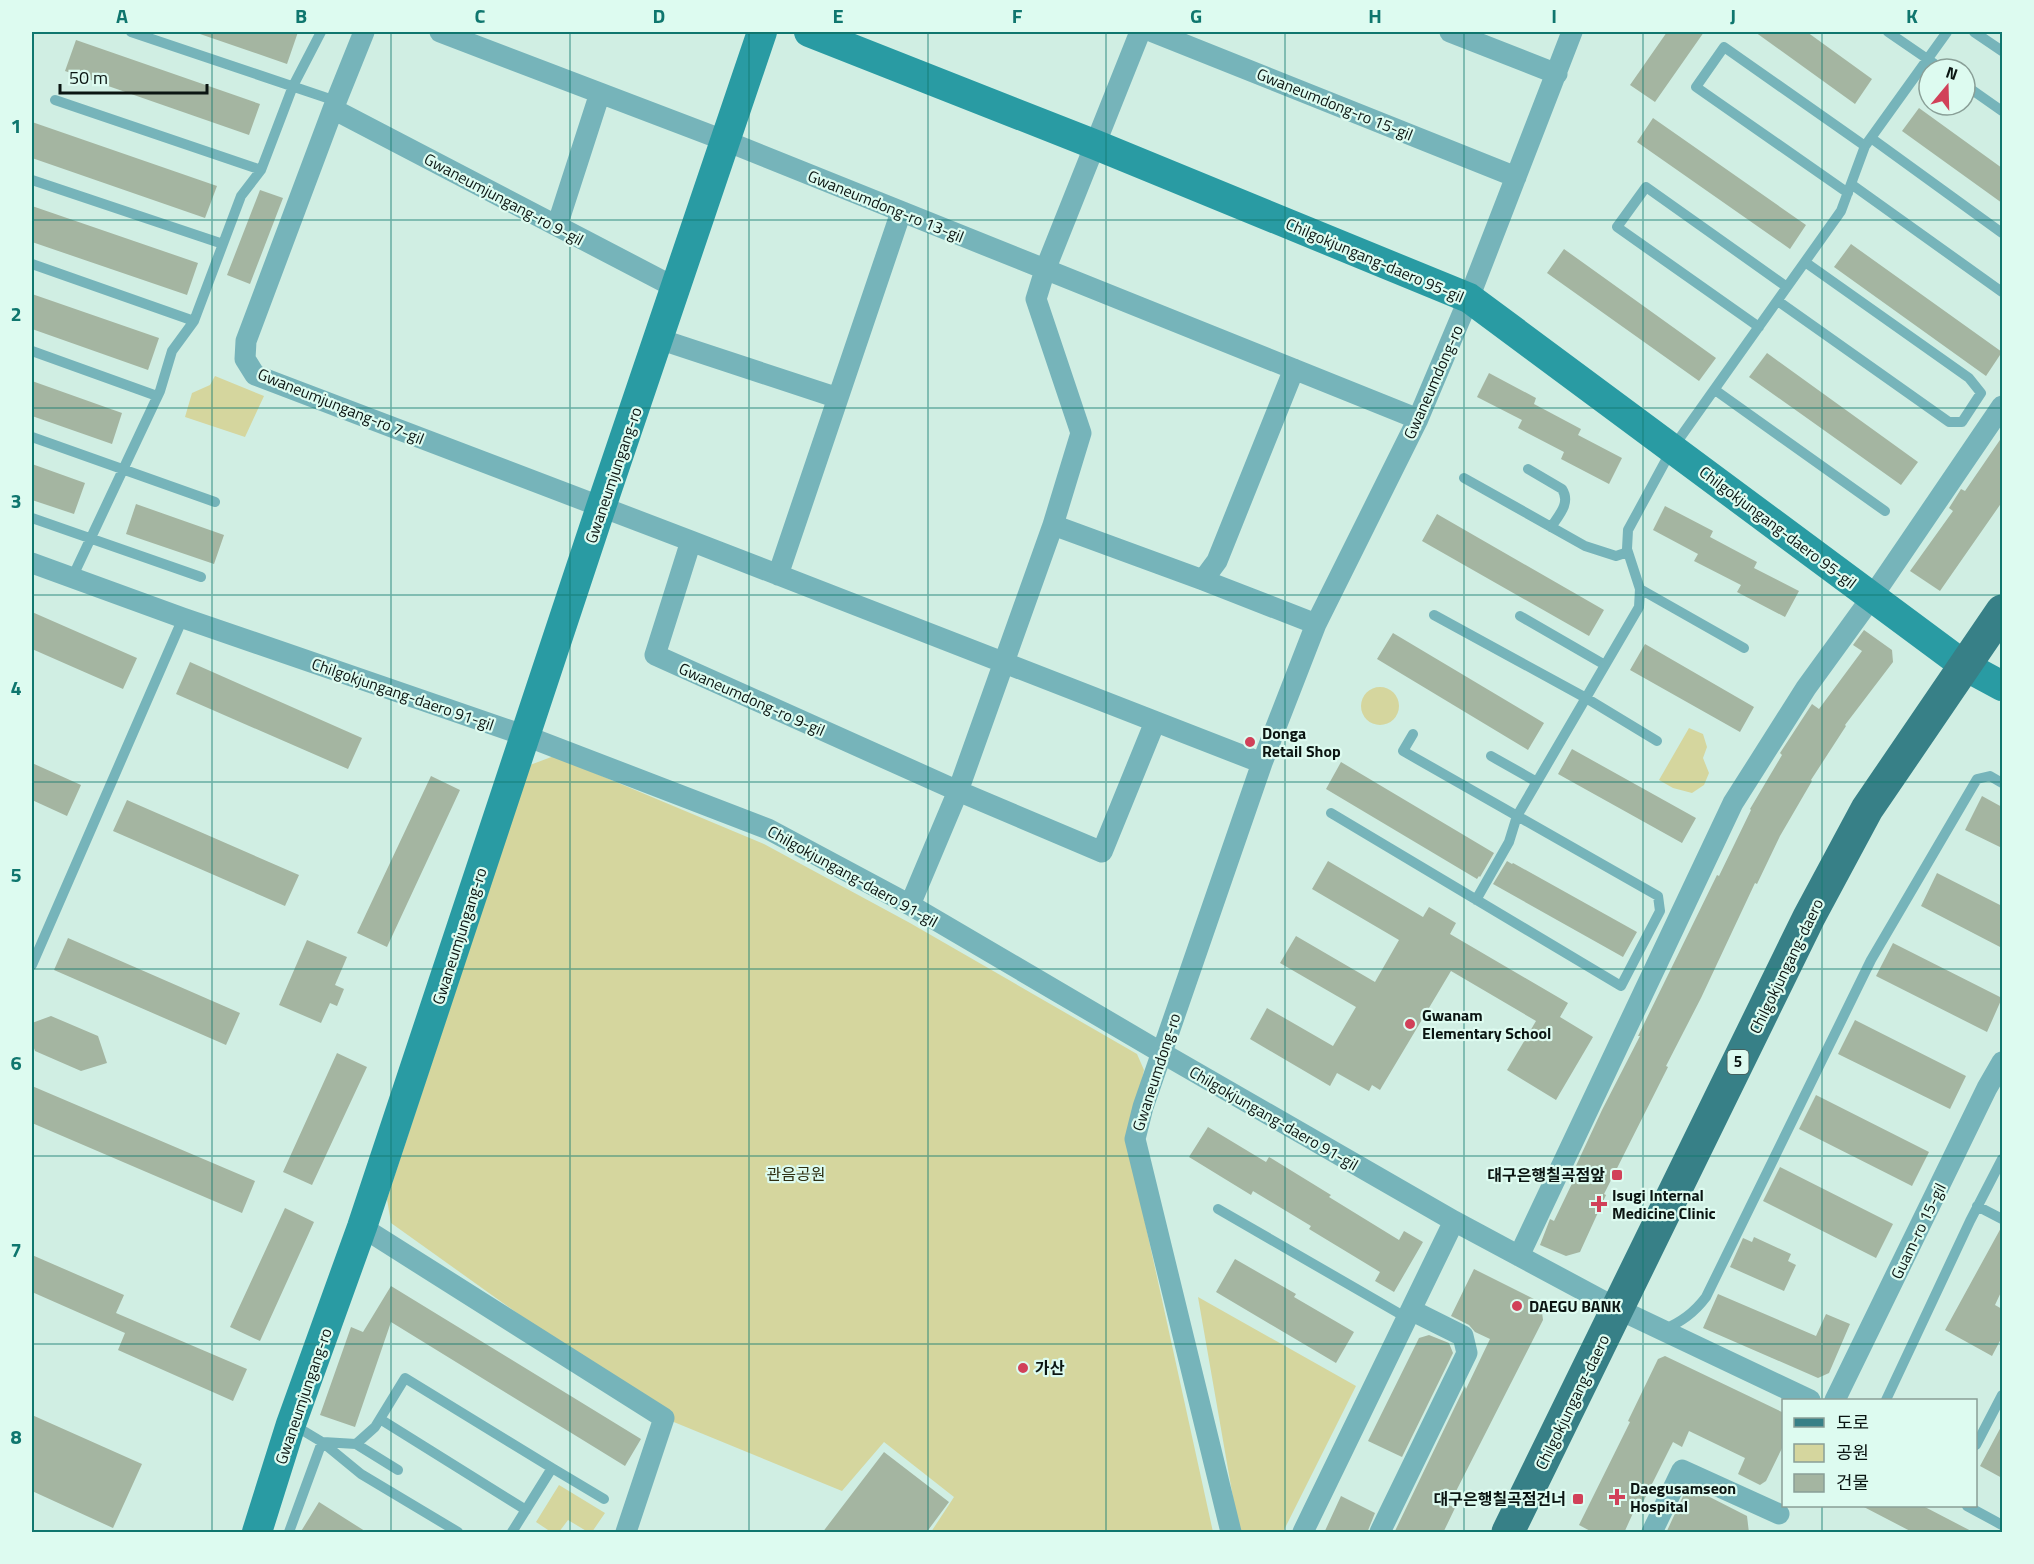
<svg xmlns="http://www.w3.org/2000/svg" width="2034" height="1564" font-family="'Titillium Web','Noto Sans KR',sans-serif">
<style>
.green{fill:#d5d69e}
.building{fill:#a4b5a1}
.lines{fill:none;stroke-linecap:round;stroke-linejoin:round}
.service{stroke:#76b4ba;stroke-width:10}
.minor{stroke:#76b4ba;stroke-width:21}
.secondary{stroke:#299ba3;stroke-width:30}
.primary{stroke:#378087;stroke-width:33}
.grid{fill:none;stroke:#0f766e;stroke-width:1.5;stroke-opacity:0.55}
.poi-dot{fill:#d14159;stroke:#ddfbf0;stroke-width:2}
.labels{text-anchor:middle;stroke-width:4.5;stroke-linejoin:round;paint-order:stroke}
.shield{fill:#ddfbf0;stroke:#4a5a55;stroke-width:1.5}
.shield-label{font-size:15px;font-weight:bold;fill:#0b1512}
.street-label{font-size:16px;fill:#0b1512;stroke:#ddfbf0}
.poi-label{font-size:16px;font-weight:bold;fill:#0b1512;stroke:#ddfbf0;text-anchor:start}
.park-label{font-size:16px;fill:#2e2e11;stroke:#ddfbf0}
.neatline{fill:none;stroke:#0f766e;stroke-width:2}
.grid-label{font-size:20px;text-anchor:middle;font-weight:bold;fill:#0f766e}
</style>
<rect width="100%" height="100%" fill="#d0eee3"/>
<path class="green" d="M215 376 264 396 245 437 185 417 192 393 210 385Z
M1361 706a19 19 0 1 1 38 0a19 19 0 1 1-38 0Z
M1689 728 1703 734 1707 747 1703 758 1709 773 1704 785 1692 793 1673 788 1659 780Z
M554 756 764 844 910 923 1137 1054 1144 1070 1128 1145 1213 1532H931L954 1497 884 1442 842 1491 664 1418 391 1223 387 1199 530 765Z
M1198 1297 1356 1386 1283 1532H1239Z
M559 1485 605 1513 592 1532H588L568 1520 559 1532H551L536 1522Z"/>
<path class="building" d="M200 32H298L287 64 200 34Z
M1667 32H1704L1655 102 1630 85Z
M1755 32H1807L1872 79 1855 104Z
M76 40 260 104 249 135 65 71Z
M1919 108 2002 168V203L1902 131Z
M1653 118 1806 225 1790 249 1637 142Z
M32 122 217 186 205 218 32 158Z
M260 190 283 198 250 284 227 275Z
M32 206 198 263 187 295 32 242Z
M1851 244 2002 352 1986 376 1834 267Z
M1564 249 1716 358 1699 381 1547 273Z
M32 294 159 338 148 370 32 329Z
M1767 353 1918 462 1901 485 1749 377Z
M1489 373 1536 398 1534 404 1581 429 1578 435 1622 458 1609 484 1561 459 1564 452 1518 428 1522 420 1477 397Z
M32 381 122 413 112 444 32 416Z
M2002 437V502L1940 591 1910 571 1953 511 1949 508 1961 489 1965 491Z
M32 464 85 483 74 514 32 500Z
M136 504 224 535 214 564 126 534Z
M1665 506 1713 531 1710 537 1757 562 1754 568 1799 591 1785 617 1737 592 1741 585 1694 561 1698 554 1653 530Z
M1437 514 1604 610 1589 636 1422 541Z
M32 612 137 658 123 689 32 649Z
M1864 630 1892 650 1893 662 1845 725 1846 726 1811 780 1812 781 1780 836 1757 884 1755 883 1701 998 1666 1066 1668 1067 1604 1194 1606 1195 1580 1252 1566 1256 1540 1245 1550 1219 1554 1221 1578 1171 1574 1170 1602 1110 1640 1036H1638L1717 875 1719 876 1751 810 1750 809 1782 755 1780 753 1812 704 1819 709 1862 651 1853 645Z
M1393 633 1544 723 1528 750 1377 659Z
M1645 644 1754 707 1740 732 1630 670Z
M190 662 362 738 348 769 176 694Z
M1572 749 1696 818 1682 843 1558 774Z
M1341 762 1494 853 1480 877 1479 876 1477 879 1326 789Z
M32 763 81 785 67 816 32 800Z
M431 776 460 790 387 947 357 933Z
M1982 796 2002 807V848L1965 830Z
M127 800 299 875 285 906 113 831Z
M1328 861 1423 917 1429 907 1456 923 1450 934 1568 1003 1560 1017 1593 1037 1556 1100 1507 1070 1536 1021 1451 971 1380 1090 1372 1085 1369 1091 1337 1073 1330 1086 1250 1039 1267 1008 1333 1046 1356 1007 1280 963 1296 936 1375 982 1399 940 1312 889Z
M1507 861 1512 864 1513 863 1637 932 1623 957 1493 884Z
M1937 873 2002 906V948L1921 906Z
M68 938 240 1013 226 1045 54 970Z
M307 940 347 957 335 985 344 989 337 1006 330 1003 321 1023 279 1005Z
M1893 943 2002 998 1987 1032 1876 976Z
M51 1016 98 1036 107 1063 81 1071 35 1051 32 1043V1023Z
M1855 1020 1966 1076 1950 1109 1838 1054Z
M337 1053 367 1067 312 1185 283 1172Z
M32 1086 255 1181 242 1213 32 1123Z
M1816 1095 1929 1152 1912 1186 1799 1129Z
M1208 1127 1266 1162 1269 1157 1331 1195 1329 1197 1399 1240 1404 1231 1423 1242 1394 1292 1375 1281 1380 1272 1309 1229 1311 1226 1253 1191 1251 1195 1189 1157Z
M1780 1167 1893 1224 1876 1258 1763 1201Z
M285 1208 314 1222 260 1341 230 1327Z
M2002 1226V1290L1995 1305 2002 1309V1337L1992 1356 1945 1330Z
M1754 1237 1791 1254 1788 1261 1796 1265 1784 1291 1730 1267 1743 1238 1752 1242Z
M32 1255 124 1295 116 1313 247 1369 233 1401 118 1350 125 1333 32 1292Z
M1235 1259 1296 1294 1294 1297 1354 1332 1336 1363 1216 1292Z
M1474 1269 1536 1300 1541 1305 1543 1320 1449 1505 1455 1508 1443 1533H1394L1465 1386 1466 1389 1490 1339 1475 1332 1469 1325 1451 1316Z
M391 1286 641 1439 625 1466 391 1322 355 1427 320 1415 351 1327 363 1332Z
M1718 1294 1816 1336 1826 1314 1850 1324 1829 1373 1818 1378 1703 1328Z
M1429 1335 1449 1343 1453 1353 1402 1457 1368 1441 1419 1338Z
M1665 1356 1784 1413V1444L1766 1481 1760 1485 1738 1474 1745 1458 1689 1431 1682 1447 1673 1442 1637 1514 1633 1513 1624 1533H1594L1579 1525 1630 1422 1628 1421 1658 1359Z
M32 1415 142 1464 113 1528 32 1491Z
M2002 1425V1478L1980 1466Z
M884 1452 949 1502 926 1533H822Z
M1696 1490 1747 1516 1749 1533H1666L1684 1494Z
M1341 1496 1375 1513 1367 1533H1324Z
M319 1502 368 1533H300Z
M1862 1506H1923L1975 1533H1914Z"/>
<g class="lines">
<path class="service" d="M131 32 336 101
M1888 32 1942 69
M1974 32 2002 51
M1965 85 2002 111
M55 100 261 170
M1871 138 2002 233
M32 180 223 244
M1851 184 2002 292
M1848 193 1696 87 1724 47 1865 146
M32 264 194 321
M1778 301 1949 422H1962L1981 393 1969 378 1805 262
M1759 327 1617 227 1646 187 1787 287
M32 351 157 396
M1715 390 1885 511
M32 437 215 502
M1528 469 1562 489C1571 503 1559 515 1551 527
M1464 478 1585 546 1616 556 1628 552
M32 518 201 577
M72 578 160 391 172 351 194 321 241 196 261 170 293 86 321 32
M1640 589 1744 648
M1434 615 1586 698 1657 741
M1520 616 1605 665
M1491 756 1537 782
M1331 813 1621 986 1660 911 1658 896 1403 751 1413 734
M1476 900 1509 842 1517 816 1639 607 1640 589 1627 549 1628 530 1672 449 1841 211 1865 146 1947 32
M32 965 183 618
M1977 1206 2002 1219
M1218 1209 1407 1318
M1663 1330C1681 1322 1694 1313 1706 1297L1871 960 1977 779 1990 776 2002 783
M1886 1400 1970 1221 2002 1159
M380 1419 526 1510
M292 1424 322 1442 361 1474 458 1532
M323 1442 356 1444 398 1470
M356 1444 375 1427 405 1378 552 1468 512 1532
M1976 1445 2002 1395
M552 1468 604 1499
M1967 1506 2002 1525
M289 1532 322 1442"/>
<path class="minor" d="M364 32 333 109 246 341 245 359 255 375 691 541 1262 763
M440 32 726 141 1418 419
M1153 32 1516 177
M1450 32 1557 74
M333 109 676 288
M557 226 600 93
M659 339 838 398
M1053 525 1203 580 1316 624
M691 541 655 655 958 791 1102 852 1155 722
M32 563 183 618 526 736 768 829 910 905 1162 1053 1454 1221 1618 1309 1810 1400
M778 575 901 212
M1203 580 1217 561 1294 369
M910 905 958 791 1053 525 1081 433 1036 299 1045 270 1140 32
M362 1227 664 1418 626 1532
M1519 1256 1733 803 1806 688 1872 597 2002 406
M1835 1400 1987 1088 2002 1062
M1231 1532 1135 1139 1143 1107 1262 763 1316 624 1418 419 1469 298 1572 32
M1303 1532 1454 1221
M1380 1532 1467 1353 1463 1336 1411 1310
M1652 1532 1682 1470 1779 1514"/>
<path class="secondary" d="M809 32 1096 145 1469 298 1965 666 2002 686
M257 1532 291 1424 362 1227 601 507 762 32"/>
<path class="primary" d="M1508 1532 1809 917 1867 809 2002 611"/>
</g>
<path class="grid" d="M212 32V1532M391 32V1532M570 32V1532M749 32V1532M928 32V1532M1106 32V1532M1285 32V1532M1464 32V1532M1643 32V1532M1822 32V1400M32 220H2002M32 408H2002M32 595H2002M32 782H2002M32 969H2002M32 1156H2002M32 1344H2002M1822 1506V1532"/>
<g class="poi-dot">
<circle cx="1250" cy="742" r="6"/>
<circle cx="1410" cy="1024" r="6"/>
<rect x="1611" y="1169" width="12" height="12" rx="3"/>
<path d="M1596 1195h6v6h6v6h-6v6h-6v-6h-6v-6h6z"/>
<circle cx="1517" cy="1306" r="6"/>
<circle cx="1023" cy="1368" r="6"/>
<path d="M1614 1488h6v6h6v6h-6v6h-6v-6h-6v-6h6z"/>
<rect x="1572" y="1493" width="12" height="12" rx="3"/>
</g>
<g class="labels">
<rect class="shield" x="1727.5" y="1050" width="21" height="24" rx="4.5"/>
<g class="shield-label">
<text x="1738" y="1067">5</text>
</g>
<g class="street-label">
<text transform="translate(1335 104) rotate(22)" y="6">Gwaneumdong-ro 15-gil</text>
<text transform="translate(504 199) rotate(28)" y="6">Gwaneumjungang-ro 9-gil</text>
<text transform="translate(886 206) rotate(22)" y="6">Gwaneumdong-ro 13-gil</text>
<text transform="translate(1375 260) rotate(23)" y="6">Chilgokjungang-daero 95-gil</text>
<text transform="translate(1433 382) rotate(-66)" y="6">Gwaneumdong-ro</text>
<text transform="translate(341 406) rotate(22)" y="6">Gwaneumjungang-ro 7-gil</text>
<text transform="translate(613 475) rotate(-71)" y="6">Gwaneumjungang-ro</text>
<text transform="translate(1778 527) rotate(37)" y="6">Chilgokjungang-daero 95-gil</text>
<text transform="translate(403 694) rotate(19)" y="6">Chilgokjungang-daero 91-gil</text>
<text transform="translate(752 699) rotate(24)" y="6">Gwaneumdong-ro 9-gil</text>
<text transform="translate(853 876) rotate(29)" y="6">Chilgokjungang-daero 91-gil</text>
<text transform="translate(459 936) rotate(-72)" y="6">Gwaneumjungang-ro</text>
<text transform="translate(1786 966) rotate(-64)" y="6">Chilgokjungang-daero</text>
<text transform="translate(1156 1072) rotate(-72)" y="6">Gwaneumdong-ro</text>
<text transform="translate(1274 1118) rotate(30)" y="6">Chilgokjungang-daero 91-gil</text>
<text transform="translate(1918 1231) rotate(-64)" y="6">Guam-ro 15-gil</text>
<text transform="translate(303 1396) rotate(-71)" y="6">Gwaneumjungang-ro</text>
<text transform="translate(1572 1402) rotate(-64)" y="6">Chilgokjungang-daero</text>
</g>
<g class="poi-label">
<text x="1262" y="739">Donga<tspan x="1262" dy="18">Retail Shop</tspan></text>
<text x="1422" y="1021">Gwanam<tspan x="1422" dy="18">Elementary School</tspan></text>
<text x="1605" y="1181" text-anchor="end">대구은행칠곡점앞</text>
<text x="1612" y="1201">Isugi Internal<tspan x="1612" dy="18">Medicine Clinic</tspan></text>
<text x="1529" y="1312">DAEGU BANK</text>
<text x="1035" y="1374">가산</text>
<text x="1630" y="1494">Daegusamseon<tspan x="1630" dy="18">Hospital</tspan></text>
<text x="1566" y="1505" text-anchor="end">대구은행칠곡점건너</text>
</g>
<g class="park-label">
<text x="796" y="1180">관음공원</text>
</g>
</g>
<rect width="2034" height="1564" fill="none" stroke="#ddfbf0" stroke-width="66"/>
<rect x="1782" y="1399" width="195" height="108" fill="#ddfbf0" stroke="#899f97" stroke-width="1.5"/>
<rect x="1794" y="1418" width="30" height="9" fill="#378087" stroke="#899f97" stroke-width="1.5"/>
<text x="1836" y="1429" font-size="18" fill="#0b1512">도로</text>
<rect x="1794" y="1444" width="30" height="18" fill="#d5d69e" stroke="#899f97" stroke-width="1.5"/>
<text x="1836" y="1459" font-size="18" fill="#0b1512">공원</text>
<rect x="1794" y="1474" width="30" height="18" fill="#a4b5a1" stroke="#899f97" stroke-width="1.5"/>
<text x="1836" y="1489" font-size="18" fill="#0b1512">건물</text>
<g transform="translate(1947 87) rotate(19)"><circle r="28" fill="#ddfbf0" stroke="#899f97" stroke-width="1.5"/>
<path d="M0-4.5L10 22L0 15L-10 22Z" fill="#d14159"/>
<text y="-9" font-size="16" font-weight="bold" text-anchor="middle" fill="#0b1512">N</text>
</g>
<path d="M60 84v9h147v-9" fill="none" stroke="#0b1512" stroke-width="3"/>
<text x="69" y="84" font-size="18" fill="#0b1512" stroke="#ddfbf0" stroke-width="4.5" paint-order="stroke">50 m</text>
<rect x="33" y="33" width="1968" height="1498" class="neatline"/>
<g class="grid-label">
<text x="122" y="23">A</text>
<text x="301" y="23">B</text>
<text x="480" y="23">C</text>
<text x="659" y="23">D</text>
<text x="838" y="23">E</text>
<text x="1017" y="23">F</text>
<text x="1196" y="23">G</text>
<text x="1375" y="23">H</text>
<text x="1554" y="23">I</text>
<text x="1733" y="23">J</text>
<text x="1912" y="23">K</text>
<text x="16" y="133">1</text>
<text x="16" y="321">2</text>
<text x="16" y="508">3</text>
<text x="16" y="695">4</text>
<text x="16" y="882">5</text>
<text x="16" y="1070">6</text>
<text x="16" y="1257">7</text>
<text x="16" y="1444">8</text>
</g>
</svg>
